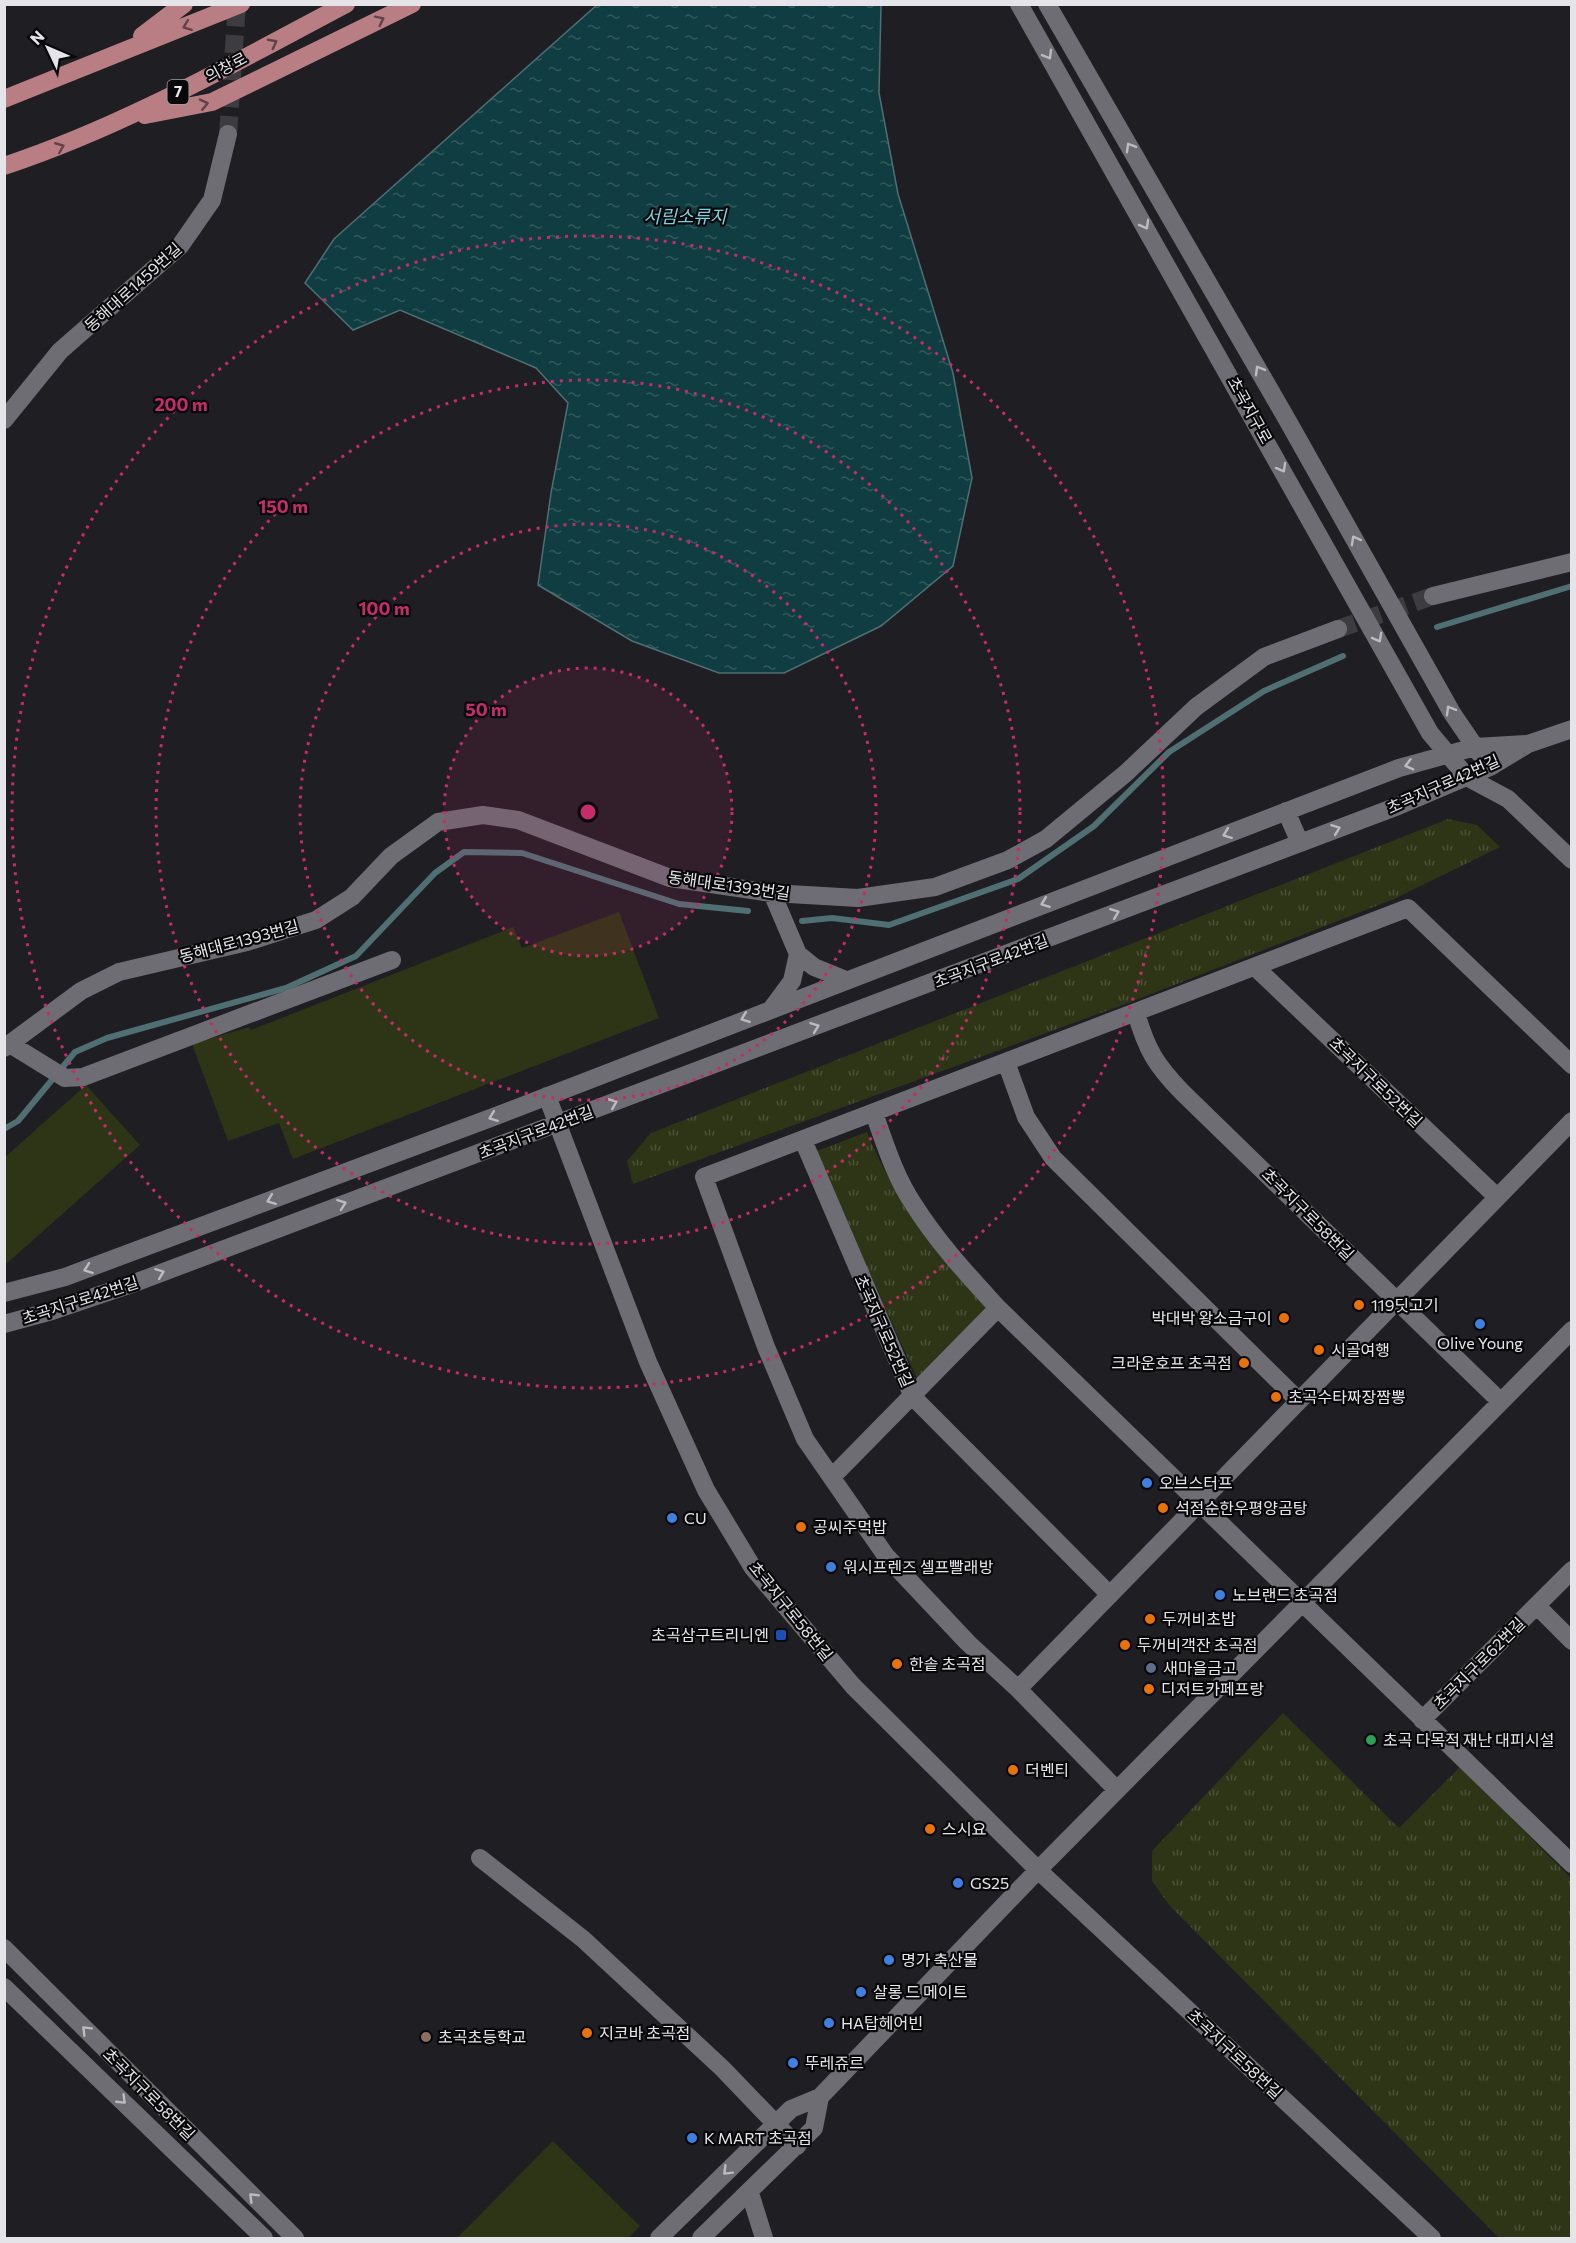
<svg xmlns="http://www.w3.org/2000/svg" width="1576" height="2243" font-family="Commissioner,'Noto Sans KR',sans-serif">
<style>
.grass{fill:#2d3516}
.park{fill:url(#park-tufts)}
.water{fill:url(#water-ripples);stroke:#4f6f73;stroke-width:1.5}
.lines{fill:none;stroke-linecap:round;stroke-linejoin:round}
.stream{stroke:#4f6f73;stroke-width:6}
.minor-tunnel{stroke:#3c3c41;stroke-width:18;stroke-dasharray:18 9;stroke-linecap:butt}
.minor{stroke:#6d6d73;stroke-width:18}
.major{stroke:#b87e84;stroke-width:18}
.oneway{stroke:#604347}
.oneway2{stroke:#bbbbc0}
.ring{fill:none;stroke:#c62c69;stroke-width:3;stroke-dasharray:3 6}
.food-dot{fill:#e8710a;stroke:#08080a;stroke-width:2}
.shop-dot{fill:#3f7fe0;stroke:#08080a;stroke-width:2}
.transit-dot{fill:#1a4fb4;stroke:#08080a;stroke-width:2}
.service-dot{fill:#5c6f8a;stroke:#08080a;stroke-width:2}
.leisure-dot{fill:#2e9e5b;stroke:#08080a;stroke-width:2}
.education-dot{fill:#8d6e63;stroke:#08080a;stroke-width:2}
.labels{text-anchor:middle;stroke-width:4.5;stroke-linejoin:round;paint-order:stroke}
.shield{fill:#08080a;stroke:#a3a3a6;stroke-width:1.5}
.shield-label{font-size:15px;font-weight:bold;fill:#e5e5e9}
.street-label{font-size:16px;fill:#e5e5e9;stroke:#08080a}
.poi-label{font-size:16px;fill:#e5e5e9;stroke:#08080a;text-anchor:start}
.water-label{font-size:18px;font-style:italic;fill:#75d3db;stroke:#08080a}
.centre{fill:#c62c69;stroke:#08080a;stroke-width:3}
.ring-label{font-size:18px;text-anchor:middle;font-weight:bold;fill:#c62c69;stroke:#08080a;stroke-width:4.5;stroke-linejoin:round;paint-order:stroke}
</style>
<defs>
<pattern id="park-tufts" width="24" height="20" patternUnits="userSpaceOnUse" patternTransform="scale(1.5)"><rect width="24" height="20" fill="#2d3516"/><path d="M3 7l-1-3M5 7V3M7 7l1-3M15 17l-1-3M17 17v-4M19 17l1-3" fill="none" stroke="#4b5238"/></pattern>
<pattern id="water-ripples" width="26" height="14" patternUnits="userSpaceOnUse" patternTransform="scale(1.5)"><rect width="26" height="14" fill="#0f3d41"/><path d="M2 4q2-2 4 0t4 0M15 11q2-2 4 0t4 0" fill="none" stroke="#32595c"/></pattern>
</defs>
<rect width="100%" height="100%" fill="#1e1e23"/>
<path class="grass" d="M619 912 659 1018 293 1159 279 1123 228 1141 192 1044 249 1027 251 1030 513 927 522 948Z
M86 1085 140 1145 5 1265 4 1158Z
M553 2141 640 2226 628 2238H457Z"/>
<path class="park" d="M1448 819 1477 825 1500 847 1394 899 1128 1003 633 1184 627 1161 651 1133Z
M867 1132C894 1200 938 1254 986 1307L917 1378 814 1152Z
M1283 1713 1399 1828 1460 1767 1571 1878V2238H1499L1170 1906 1152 1881V1851Z"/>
<path class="water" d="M598 4 881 5 879 93 898 194 953 373 972 478 953 566 881 626 784 673H719L632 641 538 585 551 493 568 403 536 368 400 310 353 330 305 283 334 239Z"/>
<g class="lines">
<path class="stream" d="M1437 627 1572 586
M802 921 832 918 889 925 1018 879 1094 826 1169 752 1264 691 1343 656
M4 1129 18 1121 75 1052 107 1038 286 988 356 956 435 873 464 852 522 853 679 904 748 911"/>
<path class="minor-tunnel" d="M228 134 237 4
M1338 629 1433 596"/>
<path class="minor" d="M1019 4 1430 733 1467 777 1508 799 1572 860
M1047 4 1289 423 1452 713 1480 754
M4 420 60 351 180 246 212 200 228 134
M1433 596 1572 562
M1286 811 1300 843
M772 893 798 954 814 967 846 980
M1255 967 1497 1197
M772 1008 792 981 798 954
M1136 1013C1147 1050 1155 1064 1182 1092L1501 1402
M10 1044 65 1078 83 1077 392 960
M4 1048 81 991 119 972 247 942 316 920 352 897 391 856 438 822 483 815 518 820 670 878 772 893 858 898 935 887 1008 860 1046 839 1126 773 1196 707 1264 657 1338 629
M1006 1062 1026 1117 1053 1158 1299 1401
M547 1096 648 1362 706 1490 753 1568 853 1686 1038 1870 1432 2238
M874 1113C885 1144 895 1177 914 1205 938 1243 968 1275 998 1308L1572 1864
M803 1140 913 1397 1110 1595
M4 1293 65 1277 496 1116 1399 768 1475 747 1526 744
M4 1324 52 1311 129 1285 1398 806 1490 767 1528 744 1572 729
M832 1477 998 1308
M1537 1606 1572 1641
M1018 1689 1572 1121
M1422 1720 1572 1570
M1117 1790 1018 1689 968 1643 886 1556 805 1439 766 1347 704 1177 1408 908 1572 1065
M480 1858 583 1939 722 2068 797 2146
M4 1948 295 2238
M4 1987 264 2238
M750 2193 764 2238
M659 2238 791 2109 820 2097 1038 1870 1572 1330
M701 2238 814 2128 820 2097"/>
<path class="major" d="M142 36 184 4
M4 99 241 4
M145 115 212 102 412 4
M4 166C125 126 234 63 346 4"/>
</g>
<defs><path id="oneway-chevron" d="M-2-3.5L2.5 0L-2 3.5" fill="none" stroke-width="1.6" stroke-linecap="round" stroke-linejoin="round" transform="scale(1.5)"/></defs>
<g class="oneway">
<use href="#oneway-chevron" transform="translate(380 20) rotate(-26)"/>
<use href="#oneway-chevron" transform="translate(187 26) rotate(159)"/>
<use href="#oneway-chevron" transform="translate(273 43) rotate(-28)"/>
<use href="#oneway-chevron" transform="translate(204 104) rotate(-13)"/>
<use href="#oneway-chevron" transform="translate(60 147) rotate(-22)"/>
</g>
<g class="oneway2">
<use href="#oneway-chevron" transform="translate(1048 55) rotate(60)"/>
<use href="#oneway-chevron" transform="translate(1130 147) rotate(-120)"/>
<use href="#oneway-chevron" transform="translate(1145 225) rotate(61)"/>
<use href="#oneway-chevron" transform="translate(1259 370) rotate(-120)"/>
<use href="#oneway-chevron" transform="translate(1282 468) rotate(61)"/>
<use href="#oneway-chevron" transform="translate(1355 540) rotate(-119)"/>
<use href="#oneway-chevron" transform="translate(1378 638) rotate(61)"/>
<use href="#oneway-chevron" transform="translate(1450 710) rotate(-120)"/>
<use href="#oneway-chevron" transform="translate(1409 765) rotate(165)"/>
<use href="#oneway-chevron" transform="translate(1336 829) rotate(-21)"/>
<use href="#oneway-chevron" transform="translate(1227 834) rotate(159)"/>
<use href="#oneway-chevron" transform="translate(1045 903) rotate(159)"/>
<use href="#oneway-chevron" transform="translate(1115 913) rotate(-21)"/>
<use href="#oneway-chevron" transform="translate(745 1018) rotate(159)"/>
<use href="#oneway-chevron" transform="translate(815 1027) rotate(-20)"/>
<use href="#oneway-chevron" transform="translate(613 1103) rotate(-22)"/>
<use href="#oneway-chevron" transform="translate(493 1117) rotate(159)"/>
<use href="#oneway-chevron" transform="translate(271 1200) rotate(159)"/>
<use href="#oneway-chevron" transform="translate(342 1204) rotate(-20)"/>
<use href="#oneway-chevron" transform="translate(88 1269) rotate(160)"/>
<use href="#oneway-chevron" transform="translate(160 1273) rotate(-21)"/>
<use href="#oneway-chevron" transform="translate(86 2030) rotate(-135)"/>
<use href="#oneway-chevron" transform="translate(122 2100) rotate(44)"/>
<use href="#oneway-chevron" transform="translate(727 2171) rotate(135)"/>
<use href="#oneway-chevron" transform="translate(253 2197) rotate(-135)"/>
</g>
<circle cx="588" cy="812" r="144" fill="#c62c69" fill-opacity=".12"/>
<g class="ring">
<circle cx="588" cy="812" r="144"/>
<circle cx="588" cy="812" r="288"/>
<circle cx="588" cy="812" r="432"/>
<circle cx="588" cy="812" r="576"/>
</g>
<g class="food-dot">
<circle cx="1359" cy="1305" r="6"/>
<circle cx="1284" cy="1318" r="6"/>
<circle cx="1319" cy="1350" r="6"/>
<circle cx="1244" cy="1363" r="6"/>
<circle cx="1276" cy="1397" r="6"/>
<circle cx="1163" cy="1508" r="6"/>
<circle cx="801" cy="1527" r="6"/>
<circle cx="1150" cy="1619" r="6"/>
<circle cx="1125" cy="1645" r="6"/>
<circle cx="897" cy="1664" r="6"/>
<circle cx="1149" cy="1689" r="6"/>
<circle cx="1013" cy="1770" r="6"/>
<circle cx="930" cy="1829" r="6"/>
<circle cx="587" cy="2033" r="6"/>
</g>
<g class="shop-dot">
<circle cx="1480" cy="1324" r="6"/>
<circle cx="1147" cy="1483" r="6"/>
<circle cx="672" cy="1518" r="6"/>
<circle cx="831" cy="1567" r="6"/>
<circle cx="1220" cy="1595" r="6"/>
<circle cx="958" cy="1883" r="6"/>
<circle cx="889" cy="1960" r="6"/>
<circle cx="861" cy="1992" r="6"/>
<circle cx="829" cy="2023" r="6"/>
<circle cx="793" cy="2063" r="6"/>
<circle cx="692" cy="2138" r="6"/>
</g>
<rect class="transit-dot" x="775" y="1629" width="12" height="12" rx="3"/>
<circle class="service-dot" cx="1151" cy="1668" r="6"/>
<circle class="leisure-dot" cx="1371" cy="1740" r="6"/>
<circle class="education-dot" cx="426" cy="2037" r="6"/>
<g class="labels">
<rect class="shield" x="167.5" y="80" width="21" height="24" rx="4.5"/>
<g class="shield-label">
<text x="178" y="97">7</text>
</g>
<g class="street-label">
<text transform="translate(226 67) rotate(-28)" y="6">의창로</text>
<text transform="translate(133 287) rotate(-42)" y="6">동해대로1459번길</text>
<text transform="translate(1250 410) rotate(61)" y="6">초곡지구로</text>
<text transform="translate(1443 784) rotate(-24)" y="6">초곡지구로42번길</text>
<text transform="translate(729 885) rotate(8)" y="6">동해대로1393번길</text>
<text transform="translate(239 941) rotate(-15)" y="6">동해대로1393번길</text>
<text transform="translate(991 961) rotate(-21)" y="6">초곡지구로42번길</text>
<text transform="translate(1376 1082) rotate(44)" y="6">초곡지구로52번길</text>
<text transform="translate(536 1132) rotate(-21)" y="6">초곡지구로42번길</text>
<text transform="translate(1308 1214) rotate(45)" y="6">초곡지구로58번길</text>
<text transform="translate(80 1300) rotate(-18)" y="6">초곡지구로42번길</text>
<text transform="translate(884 1331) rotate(66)" y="6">초곡지구로52번길</text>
<text transform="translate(791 1611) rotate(51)" y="6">초곡지구로58번길</text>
<text transform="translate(1479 1663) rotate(-45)" y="6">초곡지구로62번길</text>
<text transform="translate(1235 2054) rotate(43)" y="6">초곡지구로58번길</text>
<text transform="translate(149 2094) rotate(45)" y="6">초곡지구로58번길</text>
</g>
<g class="poi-label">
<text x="1371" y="1311">119딧고기</text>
<text x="1272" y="1324" text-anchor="end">박대박 왕소금구이</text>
<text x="1480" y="1349" text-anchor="middle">Olive Young</text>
<text x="1331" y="1356">시골여행</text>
<text x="1232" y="1369" text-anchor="end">크라운호프 초곡점</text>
<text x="1288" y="1403">초곡수타짜장짬뽕</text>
<text x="1159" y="1489">오브스터프</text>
<text x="1175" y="1514">석점순한우평양곰탕</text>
<text x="684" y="1524">CU</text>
<text x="813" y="1533">공씨주먹밥</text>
<text x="843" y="1573">워시프렌즈 셀프빨래방</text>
<text x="1232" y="1601">노브랜드 초곡점</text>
<text x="1162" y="1625">두꺼비초밥</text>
<text x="769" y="1641" text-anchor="end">초곡삼구트리니엔</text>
<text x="1137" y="1651">두꺼비객잔 초곡점</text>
<text x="909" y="1670">한솥 초곡점</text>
<text x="1163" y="1674">새마을금고</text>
<text x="1161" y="1695">디저트카페프랑</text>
<text x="1383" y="1746">초곡 다목적 재난 대피시설</text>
<text x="1025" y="1776">더벤티</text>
<text x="942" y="1835">스시요</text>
<text x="970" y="1889">GS25</text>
<text x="901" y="1966">명가 축산물</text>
<text x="873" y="1998">살롱 드 메이트</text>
<text x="841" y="2029">HA탑헤어빈</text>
<text x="599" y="2039">지코바 초곡점</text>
<text x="438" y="2043">초곡초등학교</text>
<text x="805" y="2069">뚜레쥬르</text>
<text x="704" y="2144">K MART 초곡점</text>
</g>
<g class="water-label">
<text x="685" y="223">서림소류지</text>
</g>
</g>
<circle cx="588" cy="812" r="9" class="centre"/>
<g class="ring-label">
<text x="181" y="411">200 m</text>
<text x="283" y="513">150 m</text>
<text x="384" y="615">100 m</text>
<text x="486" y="716">50 m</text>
</g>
<rect width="1576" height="2243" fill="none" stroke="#e5e5e9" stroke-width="12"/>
<g transform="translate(48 48) rotate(314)" stroke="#08080a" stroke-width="4.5" paint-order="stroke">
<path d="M0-4.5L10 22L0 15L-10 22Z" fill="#e5e5e9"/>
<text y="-9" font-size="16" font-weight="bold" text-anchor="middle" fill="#e5e5e9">N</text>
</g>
</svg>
